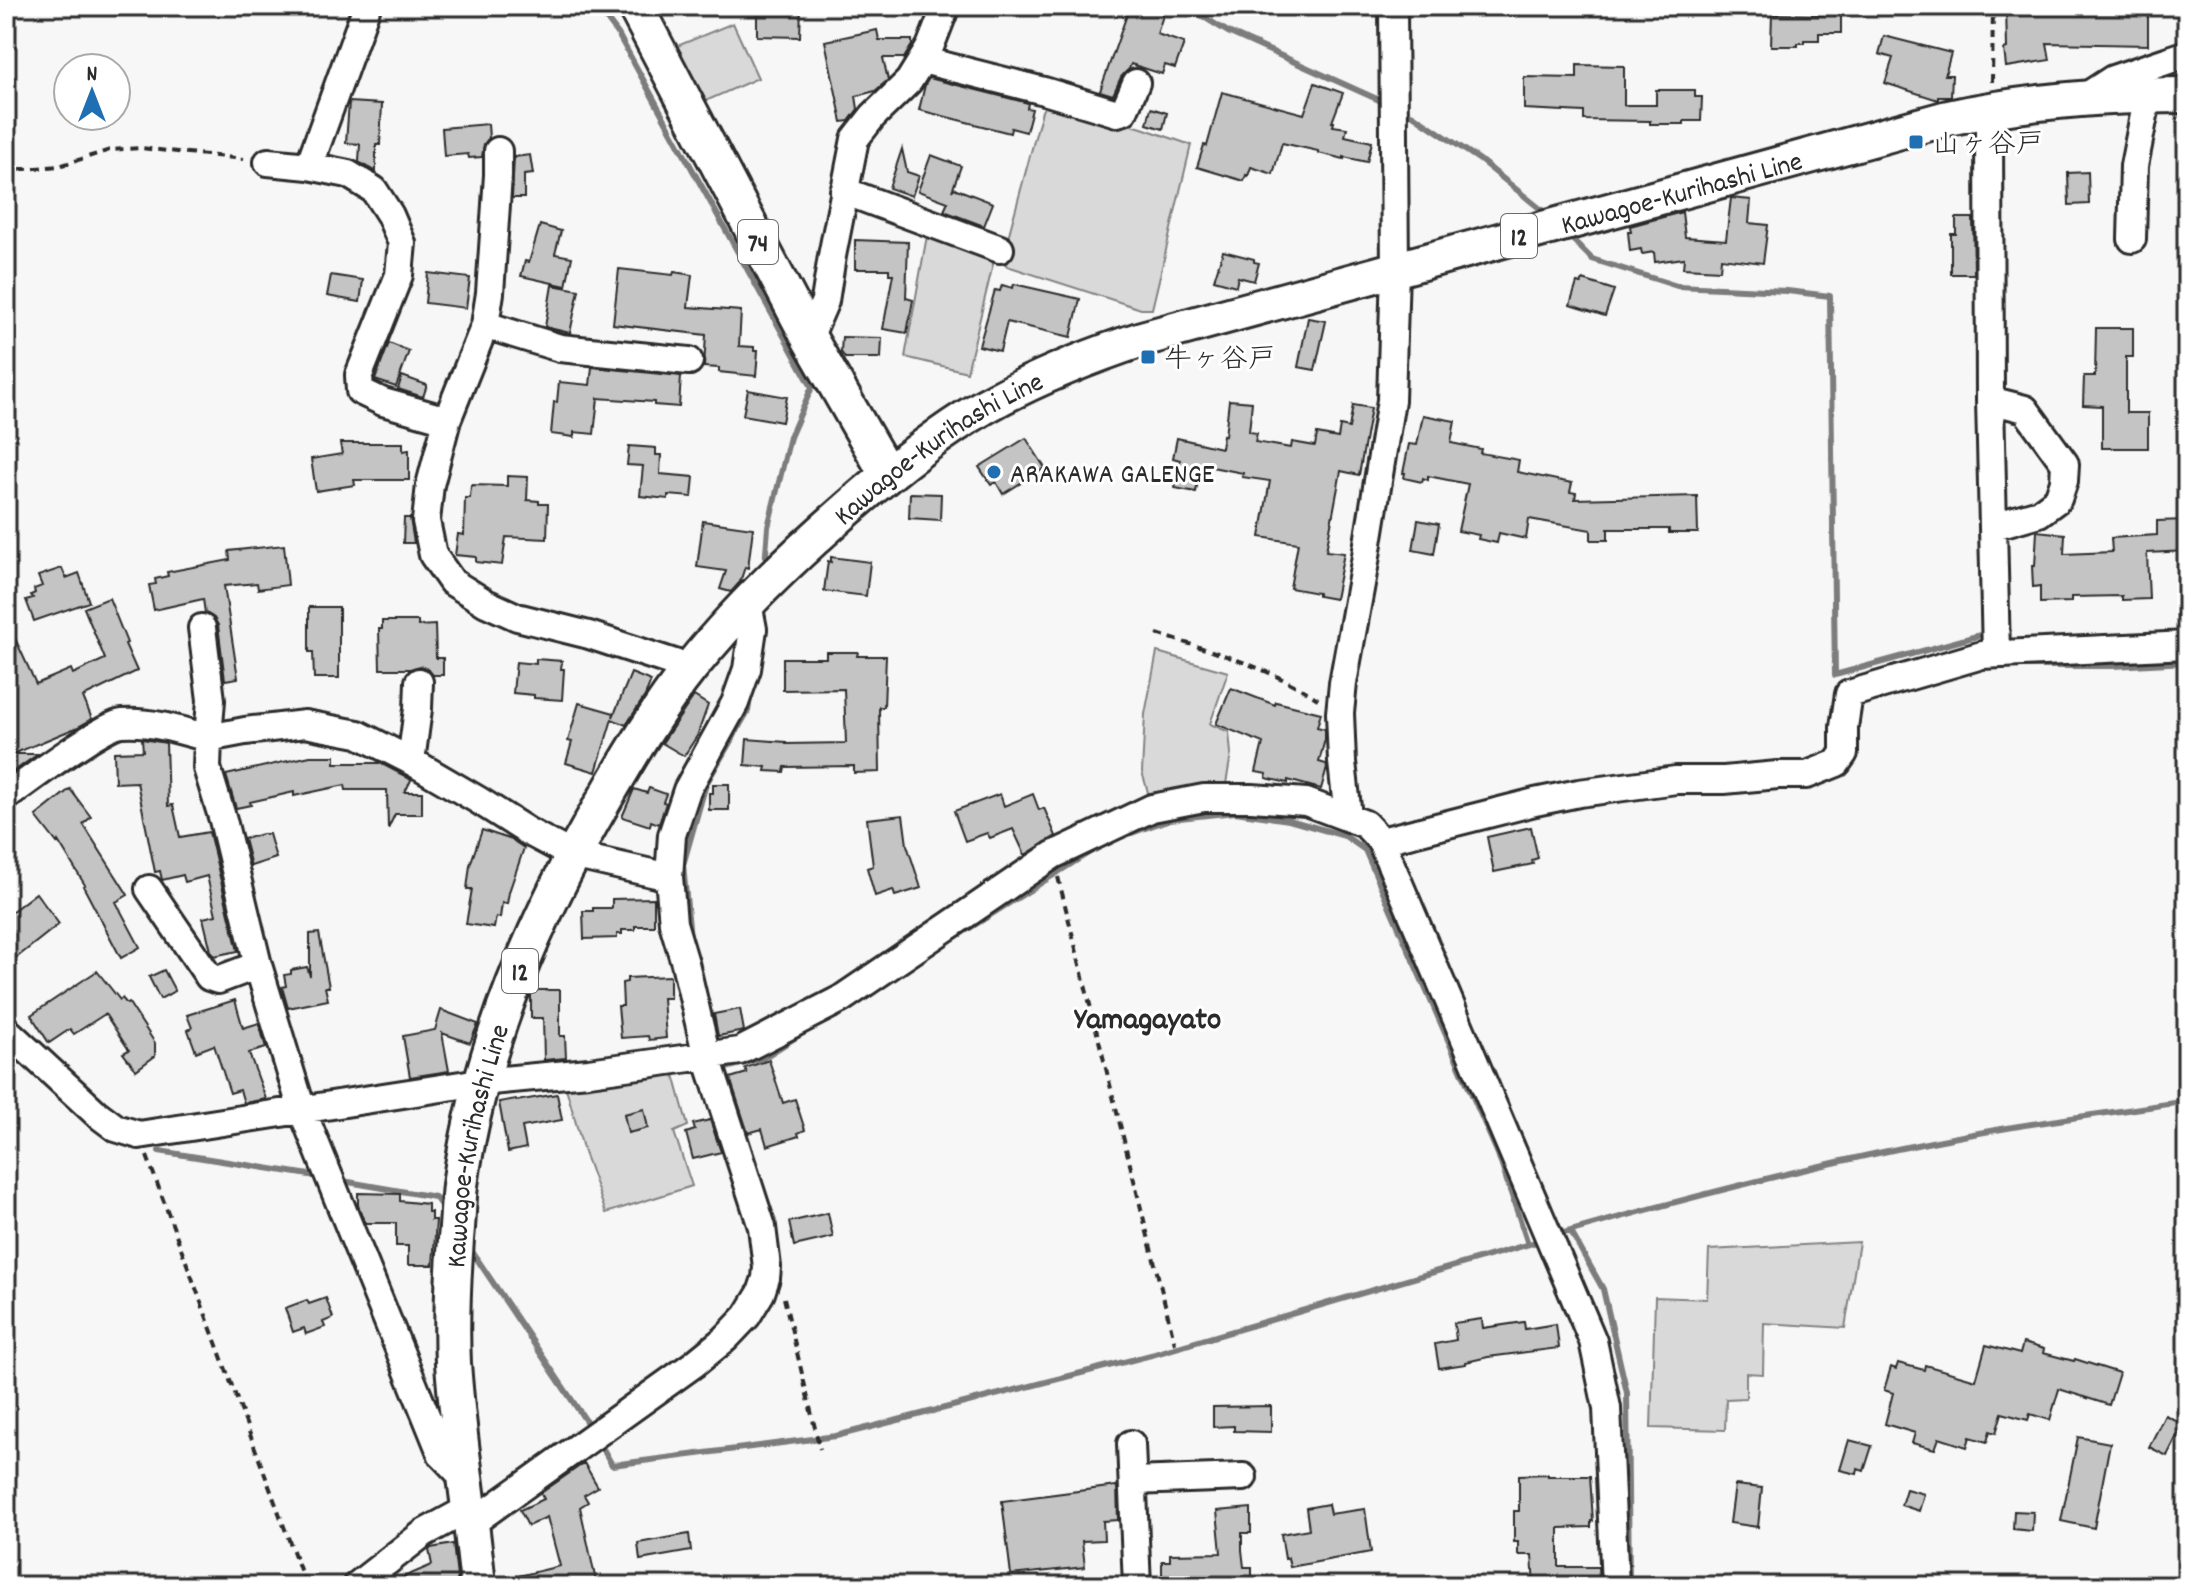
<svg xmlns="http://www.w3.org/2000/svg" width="2193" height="1592" font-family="Dekko,'Klee One',sans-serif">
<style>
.green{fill:#d9d9d9;stroke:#828282;stroke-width:2}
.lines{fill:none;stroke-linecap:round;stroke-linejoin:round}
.stream{stroke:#7b7b7b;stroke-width:6}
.building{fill:#c4c4c4;stroke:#2b2b2b;stroke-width:2}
.minor-casing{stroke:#2b2b2b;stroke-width:32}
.major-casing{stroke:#2b2b2b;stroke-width:40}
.path{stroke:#2b2b2b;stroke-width:4;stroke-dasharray:8 6;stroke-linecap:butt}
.minor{stroke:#fff;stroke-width:26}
.major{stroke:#fff;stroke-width:34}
.poi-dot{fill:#1f6fb2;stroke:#fff;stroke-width:3}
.labels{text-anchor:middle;stroke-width:6;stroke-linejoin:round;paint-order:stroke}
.shield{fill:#fff;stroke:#6b6b6b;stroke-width:2}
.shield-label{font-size:26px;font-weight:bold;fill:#2b2b2b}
.poi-label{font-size:28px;fill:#2b2b2b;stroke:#fff;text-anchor:start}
.street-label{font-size:28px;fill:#2b2b2b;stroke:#fff}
.quarter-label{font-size:32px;font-weight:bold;fill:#2b2b2b;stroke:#fff}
</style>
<rect width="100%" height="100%" fill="#f7f7f7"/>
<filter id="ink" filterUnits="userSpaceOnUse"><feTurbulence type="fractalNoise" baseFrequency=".0125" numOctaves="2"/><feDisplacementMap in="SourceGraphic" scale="16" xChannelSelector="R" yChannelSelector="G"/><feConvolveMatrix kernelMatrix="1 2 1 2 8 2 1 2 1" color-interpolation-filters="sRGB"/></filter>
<g filter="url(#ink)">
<path class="green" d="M733 23 758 78 699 104 670 49Z
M1048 101 1142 128 1191 145 1152 309H1141L1007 266 1002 260 1042 111Z
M928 230 995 256 967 372 905 357Z
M1157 652 1228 672 1210 724 1229 732 1231 754 1225 790 1150 799 1142 772 1145 714Z
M673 1071 688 1126 674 1132 692 1186 606 1213 584 1152 565 1084Z
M1859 1242 1845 1328 1764 1323 1763 1374 1746 1373V1398L1726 1399 1725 1430 1651 1428 1655 1297 1707 1299 1709 1250Z"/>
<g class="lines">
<path class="stream" d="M597 6 618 34 812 387 790 437 768 527 765 566
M1186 6 1228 32 1388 104
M1402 110 1413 115 1480 160 1548 215
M1567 234 1592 259 1677 286 1787 291 1830 296 1835 675 1984 634 1989 637
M2020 661 2027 666H2113L2187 662
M1118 838 1170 819 1235 812 1289 820 1345 836 1365 850 1498 1154 1528 1244
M690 938 683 865 706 784 748 711 751 692
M954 938 1093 850
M721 1065 722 1069 763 1058 809 1029
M159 1151 322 1177
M337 1180 435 1197 445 1211
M1571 1232 1603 1289 1627 1393 1629 1586
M1557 1235C1709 1191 1863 1152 2019 1126 2075 1117 2131 1110 2187 1101
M469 1247 592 1430
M598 1440 612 1465 836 1436 1155 1354 1543 1240"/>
</g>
<path class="building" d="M757 6H801L800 37 757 36Z
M1130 6H1166L1157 34 1184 43 1175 68 1165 65 1162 74 1131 64 1129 69 1121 77 1113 95 1100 91Z
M2006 6H2148V45L2047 43 2050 60 2006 67 2004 49 2007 48Z
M1823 13 1841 14V33H1819V40H1804V43H1798V46H1771L1772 14 1823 15Z
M877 30 879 40H912V45L904 58H883L888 80 875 91 856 96 858 109 849 121 842 122 825 41Z
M1884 36 1951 53 1945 75H1952L1951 97H1938V100L1885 83 1893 58 1879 54Z
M1577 65 1624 66V105H1656V90H1695V97H1702L1701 121H1684V124H1650V121L1584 120V112L1524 109V77L1577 78Z
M929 78 1028 103 1027 108 1032 109 1026 132 1011 128 1010 133 919 110 925 85Z
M1315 83 1343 93 1332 122H1334L1333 126 1347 128 1345 136 1372 142 1367 162 1344 157V159L1318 153V151L1282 143 1273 174 1251 167 1248 176 1246 175 1244 181 1197 167 1204 145 1207 146 1222 92 1304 114Z
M349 102 382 104 380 145H376V172L359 162 360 144 346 143Z
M1151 108 1167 113 1163 129 1147 124Z
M488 124 489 138 484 144 482 157 469 158 468 154 444 156 442 128Z
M902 149 907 172 919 176 912 196 889 188Z
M530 155 533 174 524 175V198H512L514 157Z
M931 155 961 166 952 191 954 188 993 203 984 226 944 211 948 202 918 191Z
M2088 172 2089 204 2069 205 2068 173Z
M1731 198 1751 200 1749 223 1768 225 1763 263 1721 258 1720 270 1683 268 1684 258 1655 262 1654 252 1642 254 1641 249 1630 251 1628 232H1631L1630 226 1682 212 1685 237 1726 240Z
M1956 218H1973L1974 274H1951V234H1956Z
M540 225 561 231 555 254 572 257 566 286 521 276 525 261 529 262Z
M855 240 908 242 906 298 913 300 907 333 883 329 893 274H889V269H855Z
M1223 251 1254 259V262L1259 263 1254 281 1238 277 1236 286 1214 280Z
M619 269 673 275 674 272 692 275 688 307 741 311 739 346 754 347V351H758L756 376 719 372V368L704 367 706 335 613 324Z
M428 273 470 278 466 308 425 303Z
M331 275 363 280 360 302 327 296Z
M1583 280 1614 290 1605 316 1570 305 1577 283 1581 284Z
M1014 284 1080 299 1071 337 1007 322 1000 351 979 346 995 290 1000 291 1002 285 1013 288Z
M552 285 579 290 570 333 545 327Z
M1308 318 1326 321 1315 370 1298 367Z
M2096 328H2133V357H2126V413H2148V448H2102V406L2083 405 2084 376H2095Z
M842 337 882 338 881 358H845L841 352Z
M389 343 409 351 396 387 375 380Z
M592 367 681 376 679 407 654 405V402L598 398 594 434 574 432V437L551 434 554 402H557L559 382 590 385Z
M402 376 427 385 423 397 398 389Z
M748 390 787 397 782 422 743 415Z
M1229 400 1252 402 1249 432 1257 433 1255 442 1291 448 1292 442 1315 446 1317 434 1338 438 1340 426 1349 428 1353 405 1371 408 1359 475 1341 471 1326 551 1344 553 1335 599 1318 596V593L1290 588 1298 543 1260 537 1270 481 1242 477 1243 473 1201 465 1196 492 1175 488 1180 460 1173 458 1177 438 1221 448 1223 435 1225 436Z
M1423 415 1455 421 1451 443 1481 449 1480 453 1519 460 1517 472 1572 483 1570 492 1576 493 1575 499 1697 496 1698 533H1669V529H1608V540H1591V530L1529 519 1526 539 1499 533 1497 543 1478 539 1479 535 1458 531 1468 484 1428 476V480L1423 478 1422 482 1404 478 1405 473H1403L1409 444 1417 445Z
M1026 438 1045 468 1003 494 996 482 991 485 979 467Z
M340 443H403V451L409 450V480H354L355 485 316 491 311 459 342 454Z
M629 446 656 448V455H661L660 474 694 477 692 497 668 495V499L640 496 643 466 627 465Z
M507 476 528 477 527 500 539 501V504H548L547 539 506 537 502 565 476 562V557L455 555 458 534 464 535 465 498H470L471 485 507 486Z
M910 493 941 494 940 520 909 518Z
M404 518H410L414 543H403Z
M1418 520 1439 524 1434 554 1413 550Z
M2187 520V551L2147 553 2149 599 2122 600V596L2071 597V602L2040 603V586L2033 587 2032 566H2035L2037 531 2065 534 2064 554 2112 552 2111 538 2157 535V521Z
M703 521 753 528 748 568 745 567 740 582 731 592 720 589 726 571 697 567Z
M284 545 288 585 258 589 257 583 224 586 238 678 225 680 218 625 214 618 205 613 203 599 154 610 149 585 156 584 155 579 168 576 167 572 230 560 229 551Z
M831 557 870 562 866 596 824 591 828 561 831 562Z
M62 568 66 578 79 573 89 602 34 621 26 600 33 598 31 595 35 593 34 589 42 586 38 576Z
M109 598 127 643 125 644 137 671 83 697 92 719 78 727 13 754H38L6 777V619L36 684 71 669 73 674 105 659 84 608Z
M309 607H339V678H314L313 652H309Z
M382 621H418V626L435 625 436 658H443V675H433L428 669 420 666 410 669H380L379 629H382Z
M826 652H858L857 656H886L884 707H879L880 772 854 773V766L785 767 784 772 765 771 766 767 745 765 747 739 786 742V744L846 743 844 689 783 690V658H826Z
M536 659 562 661 561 669H564L562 700 534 698V695L513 693 516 662 536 664Z
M631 673 651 681 645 696 626 725 612 719 596 772 566 763 572 742 568 741 579 703 614 713 613 717Z
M1231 688 1275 705 1276 702 1321 713 1317 727 1325 729V739L1319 762 1326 764 1327 768 1321 789 1288 780V783L1266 778 1267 774 1256 772 1263 743 1216 724Z
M694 696 708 705 697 736 684 756 662 743Z
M142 739 166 743 168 806 173 805 180 837 209 832 238 951 214 956 211 951 203 918 216 915 207 876 185 882 183 875 162 880 160 871 155 872 137 782 115 783 114 752 143 751Z
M310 756H335V763H380L403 775 411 780 405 792H422V814H395L388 829 387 790H346L345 785 294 796V792L250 802 251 805 236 808 226 775Z
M713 784H729V810H709V793H713Z
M649 788 666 794 663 802 666 803 659 824 651 821 650 826 622 817 634 789 647 793Z
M70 789 91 817 83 824 128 895 116 902 140 947 121 958 83 886 85 885 58 841 57 843 36 816Z
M1000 794 1004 806 1033 794 1039 810 1044 808 1056 836 1025 855 1013 829 990 838 987 833 965 841 954 811Z
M903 815 907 845 921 888 895 896 893 890 875 896 867 868 873 866 867 819Z
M1531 827 1538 858 1532 860 1533 864 1494 872 1487 837Z
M482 830 512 840 524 848 509 892 507 904 502 903 500 918 496 917 494 928 466 924 472 889H467L470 865Z
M262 834H269L276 858 251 866 244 839Z
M36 893 59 924 6 966V916Z
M654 898V926H635V930H622V934H617V938L584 939 583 911H593V908H612V899Z
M319 933 329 987H325L328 1000 288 1008 282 987 286 986 284 975 291 974V970L307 967 310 976V934Z
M164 970 175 991 160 999 149 977Z
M97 971 120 1000 122 998 127 1004 129 1003 155 1043V1056L136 1070 123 1053 129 1050 105 1014 74 1034 70 1029 49 1043 31 1015Z
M670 976V998H663L666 1038 649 1040 648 1036 621 1038 618 1006H623L622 983 627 982V978Z
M533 990H560V1036H565L566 1058 544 1060 543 1018H531V995Z
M235 1000 243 1028 259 1023 266 1048 249 1053 266 1099 244 1103 240 1090 230 1093 214 1045 196 1052 188 1030 192 1028 187 1015Z
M740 1009 744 1031 718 1036 714 1014Z
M441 1010 478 1024 470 1043 442 1033 449 1071 410 1077 403 1036 435 1030Z
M769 1060 783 1103 795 1099 805 1130 798 1133 799 1136 767 1146 762 1129 748 1133 730 1078 747 1073 745 1068Z
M557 1094 562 1120 522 1127 526 1148 508 1152 499 1102 516 1099 517 1101Z
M644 1109 648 1128 628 1133 624 1114Z
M710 1120 721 1152 693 1159 686 1133 695 1130 693 1124Z
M358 1193 400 1194V1201L428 1204V1212H431V1220H436L433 1265H408V1246H396V1223H365L358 1205Z
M828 1213 833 1237 794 1246 789 1222Z
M326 1298 333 1318 323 1322 325 1327 306 1334 304 1328 293 1332 285 1308 307 1300 309 1304Z
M1482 1319 1483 1328 1524 1322 1525 1329 1556 1324 1559 1348 1488 1357 1466 1362V1364L1439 1368 1435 1344 1456 1340 1454 1323Z
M2023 1343 2044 1349 2043 1353 2074 1361 2075 1359 2119 1373 2109 1405 2059 1389 2050 1420 2030 1414 2028 1420 2002 1413 1996 1433 1990 1431 1987 1442 1970 1437 1967 1447 1939 1438 1935 1449 1912 1443 1915 1433 1885 1424 1893 1393 1884 1390 1891 1367 1896 1369 1898 1363 1924 1370 1925 1365 1976 1380 1986 1345 2020 1354Z
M1271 1406V1432L1234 1431V1426L1213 1427V1407Z
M2165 1415 2183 1424 2167 1456 2149 1447Z
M2078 1437 2110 1443 2094 1528 2061 1521Z
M1849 1440 1872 1446 1864 1471 1858 1469 1857 1474 1840 1470Z
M584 1463 598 1487 584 1495 588 1502 580 1507 597 1586H506V1579L560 1566 547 1517 528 1526 520 1510 544 1499 541 1493Z
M1548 1474V1476H1590L1593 1521H1591V1527L1559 1528V1567H1598L1599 1586H1534L1532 1555H1518V1542H1514V1511H1519V1475Z
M1735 1485 1762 1488 1758 1527 1730 1523Z
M1117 1486 1118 1520 1103 1521 1104 1540 1082 1541 1085 1567 1011 1575 1002 1501Z
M1906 1489 1924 1494 1919 1511 1901 1505Z
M1328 1504 1330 1514 1365 1509 1371 1552 1290 1567 1288 1558 1285 1559 1281 1534 1309 1529 1306 1508Z
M1251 1508V1533H1242V1550L1244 1567H1252V1586H1162V1561H1170V1554L1221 1553 1217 1511Z
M2014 1511 2033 1512 2032 1531 2013 1529Z
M689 1534 691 1551 640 1560 638 1543Z
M453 1544 458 1585 383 1586 432 1565 429 1550 431 1548Z"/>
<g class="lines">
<defs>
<path id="minor" d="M922 60 1044 91 1117 113 1124 111 1136 83
M2082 99 2113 79 2187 54
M1991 109 1989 124 1990 400 1996 654
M498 151V175L490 293 485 325 447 420 430 485 426 521 433 555 452 582 486 603 517 617 589 635 690 668
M268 162 309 166 348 174 374 190 390 215 402 243 399 275 359 375 360 391 383 402 447 420
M309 166 367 6
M844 191 1000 249
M2132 239 2134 166 2148 95
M485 325 560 348 689 361
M809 338 825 301 832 256 855 139 873 116 909 81 930 47 946 6
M1990 400 2025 409 2065 464 2064 481 2058 499 2039 513 1994 526
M411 761 418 709 419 682
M6 797C25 783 104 724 122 723 151 721 180 730 208 738L211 700 202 628
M1348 817 1342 762 1340 713 1343 683 1365 562 1391 400 1395 270 1393 6
M1381 841 1535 802 1579 793 1676 780H1724L1778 775H1807L1837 763 1844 753V727L1849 694 1982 655 2187 645
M149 889 209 977 218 980 258 965
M6 1030 96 1113 116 1128 139 1135 480 1082 589 1072 740 1051 841 999 1053 855 1152 808 1204 798H1252L1306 802 1365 824 1381 841 1593 1341 1607 1408 1615 1586
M1131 1444 1137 1586
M464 1478 442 1455 302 1110 258 965 223 820 207 768 208 738 245 731 305 724 358 734 411 761 478 800 527 831 572 855 669 877
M1133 1481 1243 1477
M472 1523 694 1364 726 1338 747 1316 761 1293 766 1278 767 1267 762 1227 707 1057 685 963 673 923 669 877 672 835 687 790 735 703 747 669 753 629 748 603
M356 1586 424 1533 468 1509"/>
<g id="major">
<path d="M635 6 809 338 887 474"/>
<path id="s1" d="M478 1586C471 1512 458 1438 453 1363 451 1322 453 1280 456 1239 458 1221 458 1203 460 1185 480 1045 535 918 606 797 632 752 659 707 691 667 736 611 789 560 843 513 888 473 934 436 985 406 1035 378 1088 357 1142 339L1948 118C2026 101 2107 95 2187 95"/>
</g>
</defs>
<use href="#minor" class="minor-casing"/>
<use href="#major" class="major-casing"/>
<path class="path" d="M1992 82 1993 6
M6 169H25L59 166 110 150 140 148 244 159
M1157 634C1215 652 1266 666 1318 699
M1058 877 1175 1344
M147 1156 306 1586
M784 1298 820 1449"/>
<use href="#minor" class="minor"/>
<use href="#major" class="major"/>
</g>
</g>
<g class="poi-dot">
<rect x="1908" y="134" width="16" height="16" rx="4"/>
<rect x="1140" y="349" width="16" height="16" rx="4"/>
<circle cx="994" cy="472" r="8"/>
</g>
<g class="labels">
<g class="shield">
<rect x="1501" y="214" width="36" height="44" rx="6"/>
<rect x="738" y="220" width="40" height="44" rx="6"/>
<rect x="502" y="949" width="36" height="44" rx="6"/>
</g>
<g class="shield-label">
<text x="1519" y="245">12</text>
<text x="758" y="251">74</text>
<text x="520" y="980">12</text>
</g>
<g class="poi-label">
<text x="1932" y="152">山ヶ谷戸</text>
<text x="1164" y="367">牛ヶ谷戸</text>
<text x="1010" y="482">ARAKAWA GALENGE</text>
</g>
<g class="street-label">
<text dy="10" stroke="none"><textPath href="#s1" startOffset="2100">Kawagoe-Kurihashi Line</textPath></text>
<text dy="10" stroke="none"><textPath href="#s1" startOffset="1308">Kawagoe-Kurihashi Line</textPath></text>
<text dy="10" stroke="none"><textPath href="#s1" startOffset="444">Kawagoe-Kurihashi Line</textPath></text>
</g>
<g class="quarter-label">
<text x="1148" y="1028">Yamagayato</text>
</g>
</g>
<rect width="2193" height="1592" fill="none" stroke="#fff" stroke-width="32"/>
<rect x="16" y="16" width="2161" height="1560" fill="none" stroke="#2b2b2b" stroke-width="3" filter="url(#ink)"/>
<g transform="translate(92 92)"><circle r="38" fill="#ffffff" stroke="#aaaaaa" stroke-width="2"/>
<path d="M0-6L14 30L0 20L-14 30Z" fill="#1f6fb2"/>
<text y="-12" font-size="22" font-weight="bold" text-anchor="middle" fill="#2b2b2b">N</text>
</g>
</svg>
